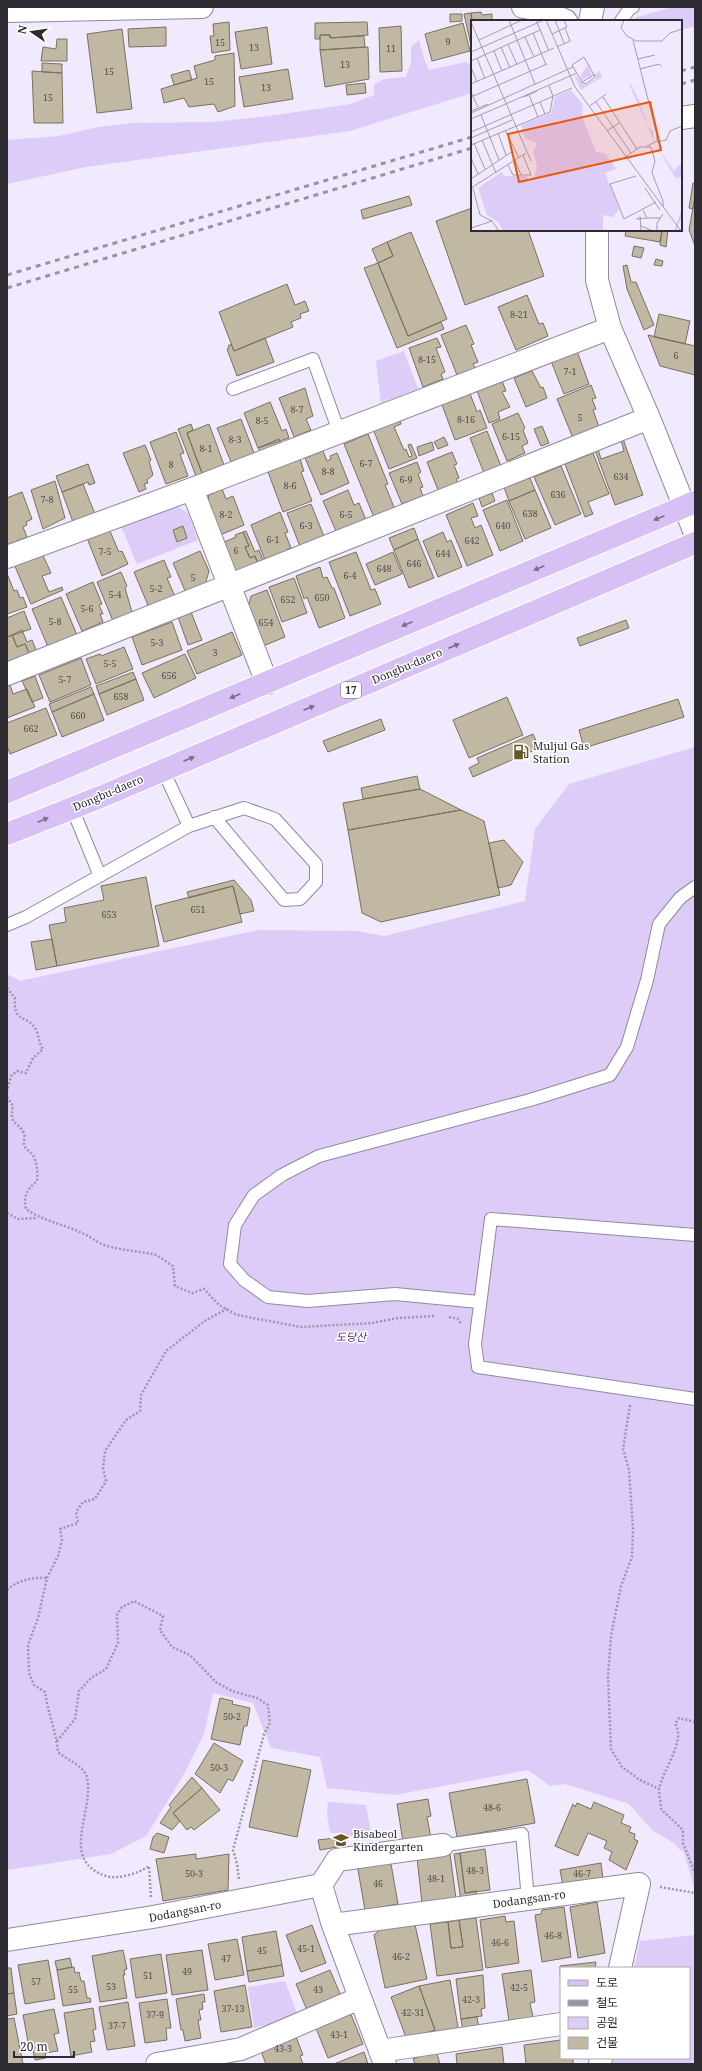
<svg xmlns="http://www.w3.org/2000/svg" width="702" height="2071" font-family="'Noto Serif','Noto Sans KR',serif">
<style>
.green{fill:#ddcbf8}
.building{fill:#c1b8a4;stroke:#79715e}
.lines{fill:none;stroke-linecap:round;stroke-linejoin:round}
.service-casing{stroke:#91899c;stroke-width:14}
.minor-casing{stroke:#91899c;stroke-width:24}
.primary-casing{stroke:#fff;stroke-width:24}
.path{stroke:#9d97a7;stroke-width:2.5;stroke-dasharray:2 2;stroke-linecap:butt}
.service{stroke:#fff;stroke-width:12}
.minor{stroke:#fff;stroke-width:22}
.primary{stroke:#d7c0f4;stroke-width:22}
.rail{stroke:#9892a2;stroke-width:3;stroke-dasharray:5 5;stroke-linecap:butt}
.oneway{fill:#796e89}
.labels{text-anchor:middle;stroke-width:3;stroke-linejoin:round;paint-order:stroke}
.number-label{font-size:9px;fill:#524e4e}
.shield{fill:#fff;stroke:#6c6a70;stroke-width:1}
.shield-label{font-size:10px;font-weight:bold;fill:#2d2a32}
.street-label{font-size:11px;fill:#2d2a32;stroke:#fff}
.poi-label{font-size:11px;fill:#2d2a32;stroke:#fff;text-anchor:start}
.park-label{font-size:11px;font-style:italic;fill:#512d76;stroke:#fff}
.inset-river{fill:none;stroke:#d8befe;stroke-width:2}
.inset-road{fill:none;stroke:#a39dac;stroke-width:1}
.view{fill:#e8590c;fill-opacity:0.15;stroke:#e8590c;stroke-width:2}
.inset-edge{fill:none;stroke:#2d2a32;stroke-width:2}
</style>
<rect width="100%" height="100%" fill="#f1e9fe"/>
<path class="green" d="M674 7H695V26L681 30V21H631L637 17Z
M419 40 425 62 429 70 466 62 472 66V93L350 131 86 167 7 184V140L59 136 98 127 132 123 214 122 276 115 351 104 374 95V85L384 79 406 77 411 63V47Z
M404 351 418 389 381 403 376 361Z
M173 504 188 513 198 540 137 564 120 524Z
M695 747V1890L684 1853 672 1842 652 1830 629 1804 565 1784 550 1786 528 1770 395 1795 327 1788 320 1757 271 1748 253 1703 213 1693 204 1734 183 1776 146 1836 111 1854 7 1870V974L20 981 258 930 356 931 384 936 525 901 535 829 569 784Z
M328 1802 366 1805 371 1834 345 1839 344 1833H330L327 1815Z
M695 1935V2064H612L614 2058H689V1968H634L640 1941Z
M285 1981 298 2016 254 2028 248 1987Z"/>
<path class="building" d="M481 12 482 15 492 14V21H472L471 13Z
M471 13 472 21V61V50L464 14Z
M450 14H462V21L450 22Z
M229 22 230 50 212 53 210 36H214L213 24Z
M367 22 368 35 330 38V35H320V39H315V23Z
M463 23 470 51 432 61 425 34Z
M401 26 402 71 380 72 379 28Z
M166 27V46L129 47 128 29Z
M267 27 272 64 241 69 235 32Z
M122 29 132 109 97 113 87 34Z
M320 35H330V38L364 36 365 47 320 50Z
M57 39H67V61H41L43 47 56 49Z
M368 47 369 79 325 87 320 50Z
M234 53 235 106 218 112 214 104 189 107 184 98 164 103 161 89 197 78 194 66 215 60V56Z
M42 63 62 64V73L42 72Z
M288 69 293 99 244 107 239 77Z
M189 70 192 80 174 85 171 75Z
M32 71 62 73 63 123H34Z
M365 83 366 93 347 95 346 85Z
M693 183H695V196L693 209 689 208Z
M409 196 412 205 363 219 361 210Z
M695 196V246L689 230Z
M472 208V230H528L544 276 465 305 436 221Z
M626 230H662L660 242 625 236Z
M662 230H668L666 247 660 245Z
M411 232 447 319 408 336 378 263 393 256 387 242Z
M387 242 393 256 378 263 372 249Z
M634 246 644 248 641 258 632 256Z
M656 259 663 261 662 266 654 265Z
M378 263 408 336 441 322 444 329 397 348 364 268Z
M627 265 631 282H636L654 325 644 330 627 289 623 266Z
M287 284 295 305 305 301 309 311 300 314 301 318 291 322 293 327 234 351 219 312Z
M527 295 539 324 543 323 548 336 516 350 498 307Z
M659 314 690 321 685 344 654 337Z
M466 325 474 344 471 345 478 362 473 364 475 368 457 375 441 335Z
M648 335 695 346V375L660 366Z
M265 338 274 362 237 376 227 349 229 348 228 346 231 344 234 351Z
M437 338 441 347 436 348 445 372 441 374 443 379 423 387 409 348Z
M577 351 589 384 564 394 551 361Z
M532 371 541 388 543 387 547 398 526 407 514 378Z
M501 378 506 391 502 392 510 407 498 412 500 419 489 423 476 388Z
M591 385 596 398 592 399 596 409 593 410 599 427 573 438 557 399Z
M305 388 313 416 306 419 311 430 294 437 279 398Z
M469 391 477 412 480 410 487 428 455 440 441 402Z
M270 402 282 431 286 429 289 438 258 448 244 413Z
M518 413 525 428 523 430 528 443 522 446 525 453 507 461 492 424Z
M399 418 401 424 394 427 404 450 406 449 409 457 412 456 408 445 411 444 417 458 389 469 373 429Z
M241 419 254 453 231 462 217 428Z
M191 424 193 430 187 433 202 473 196 476 178 429Z
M209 424 224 465 202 473 187 433Z
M542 426 549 443 541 446 534 429Z
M487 431 501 466 484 473 470 438Z
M176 432 184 453 180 454 188 476 166 484 150 442Z
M368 434 388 484 385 485 396 512 375 520 344 444Z
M444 437 448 445 438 449 434 442Z
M279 439 281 444 261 452 258 448Z
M623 439 643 495 615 505 595 450 598 449 601 459 624 451 621 440Z
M432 442 434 450 419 456 417 447Z
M145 445 151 460 149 461 153 475 147 480 148 483 144 484 146 489 139 492 123 453Z
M323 451 327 461 331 459 330 456 337 453 349 483 321 495 305 458Z
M452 452 457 464 454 465 459 478 456 479 459 486 440 495 427 462Z
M593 453 609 494 588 502 593 514 585 517 565 464Z
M300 459 304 471 301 472 312 501 283 512 268 472Z
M417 462 421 472 418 474 423 487 420 488 423 496 402 504 389 473Z
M88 464 95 483 89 485 88 482 62 492 56 476Z
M561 466 581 514 555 525 534 477Z
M529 476 535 490 509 501 504 487Z
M55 481 65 518 43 529 31 490Z
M83 484 95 514 73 522 62 492Z
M222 489 226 499 233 496 244 525 220 535 207 505 209 495Z
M348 490 354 505 359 503 368 525 339 538 323 501Z
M535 490 551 528 525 539 509 501Z
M22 492 32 519 26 522 27 525 23 527 27 537 7 545V498Z
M492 493 495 501 482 507 479 498Z
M507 500 523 541 500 551 483 510Z
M473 503 478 516 471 518 475 528 481 525 493 555 467 566 446 515Z
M311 504 325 539 301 549 287 513Z
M280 512 288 532 285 533 291 548 287 549 290 555 267 565 251 525Z
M183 526 187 538 177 542 173 530Z
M414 528 418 539 394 550 389 538Z
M109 529 119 552 122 551 128 564 102 576 87 538Z
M246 531 255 552 259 550 265 565 259 567 255 556 250 558 245 547 249 546 243 532Z
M243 532 249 546 245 547 250 558 255 556 259 567 243 573 232 568 222 543 236 537 235 535Z
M443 532 447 542 451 540 462 567 438 577 423 541Z
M418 539 434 578 409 588 394 550Z
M41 551 51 573 42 576 49 592 62 587 63 590 31 604 14 564Z
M200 551 209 571 205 585 186 593 173 563Z
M356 552 371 590 375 589 381 604 350 616 329 562Z
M393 552 402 574 375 585 366 564Z
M164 560 171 577 167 578 176 599 150 610 134 572Z
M320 567 323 578 327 577 332 588H334L345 618 319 628 307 597 304 599 296 576Z
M121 572 127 586 125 588 132 612 113 621 97 582Z
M7 576H8L14 591 17 590 20 598 23 597 27 607 7 614Z
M294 578 307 613 282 622 269 587Z
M93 582 102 604 99 605 103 614H100L103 622 82 631 66 594Z
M267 590 285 637 263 646 248 608 251 596Z
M61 597 77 635 48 647 32 609Z
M24 611 31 629 7 637V618Z
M191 612 202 640 188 645 178 617Z
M626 620 629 628 580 646 577 638Z
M172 622 182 650 142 665 132 637Z
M22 630 27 642 32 640 37 652 30 655 25 644 17 647 12 635Z
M232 632 242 655 197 674 187 651Z
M12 635 17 647 25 644 30 655 9 665 7 660V637Z
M124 647 133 669 96 684 86 659 100 654 101 656Z
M185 654 196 678 154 698 142 673Z
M81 658 91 685 50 702 39 675Z
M133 672 136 679 99 694 96 686Z
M35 676 43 698 32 702 22 681Z
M136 679 144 700 107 715 99 694Z
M10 685 13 694 27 689 35 707 7 718V686Z
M91 687 94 694 52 712 49 704Z
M94 694 104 720 62 737 52 712Z
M507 697 523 735 469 758 453 720Z
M678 699 684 717 584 748 579 730Z
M46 708 57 735 10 754 7 746V723Z
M381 719 385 730 328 752 323 741Z
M533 734 539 748 473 777 469 768 479 763 477 758Z
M417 776 420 789 363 799 361 788Z
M420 789 461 810 348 830 343 803Z
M461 810 484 821 500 895 381 922 362 913 348 830Z
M504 840 523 862 511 885 498 888 489 843Z
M146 877 159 946 57 966 49 925 66 922 64 908 104 900 101 886Z
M234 880 251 900 254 911 240 914 233 886 189 898 187 892Z
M233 886 242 922 164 942 155 906Z
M52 939 57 966 36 970 31 942Z
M220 1698 233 1701 232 1704 250 1708 247 1726H244L240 1745 211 1739Z
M214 1743 243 1761 233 1781 228 1779 220 1793 195 1774Z
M263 1760 311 1770 297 1837 249 1827Z
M192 1777 202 1788 173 1813 180 1821 172 1830 160 1823 171 1807 169 1805Z
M527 1779 535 1823 457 1837 449 1793Z
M202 1788 220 1810 194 1830 191 1827 187 1830 173 1813Z
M428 1799 431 1816 427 1817 431 1838 403 1842 397 1804Z
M594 1802 624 1815 621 1823 631 1827 629 1832 635 1834 634 1839 638 1841 626 1870 609 1860 612 1852 604 1848 607 1841 588 1833 578 1856 555 1846 573 1804 575 1807 577 1803 591 1809Z
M157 1833 169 1837 164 1853 150 1849 153 1837Z
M335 1838 337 1847 320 1850 318 1840Z
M485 1849 490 1890 465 1893 460 1853Z
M460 1853 465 1893 476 1891 477 1898 461 1901 454 1854Z
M196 1854V1859L229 1854 228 1890 163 1901 156 1859Z
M450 1854 456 1899 422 1903 417 1858Z
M386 1859 387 1864H391L398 1904 365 1910 357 1864Z
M601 1863 603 1879 563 1886 560 1870Z
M597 1902 605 1953 578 1958 570 1907Z
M564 1907 571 1957 542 1962 535 1915 541 1914 542 1910Z
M505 1916 506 1922 514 1921 519 1963 486 1968 480 1920Z
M476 1918 483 1970 437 1976 430 1924 448 1922 451 1948 463 1947 459 1920Z
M414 1920 427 1979 385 1988 374 1935 383 1927Z
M459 1920 463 1947 451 1948 448 1922Z
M312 1925 326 1963 301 1972 286 1935Z
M276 1931 282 1965 247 1971 242 1937Z
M237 1939 244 1975 215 1980 208 1944Z
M123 1950 127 1969 124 1970 125 1975H123L127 1998 100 2002 92 1956Z
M202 1950 208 1990 172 1995 166 1955Z
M161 1954 167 1993 136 1998 130 1959Z
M70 1958 72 1967 57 1970 55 1961Z
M48 1960 55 1999 25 2004 18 1965Z
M596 1962 595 1968H561V1996L560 1966Z
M282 1965 284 1976 249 1982 247 1971Z
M74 1967 75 1973 79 1972 81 1981H84L87 1998H90L91 2002 63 2006 57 1970Z
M7 1968H11L14 1993 7 1994Z
M330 1970 341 1996 307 2010 296 1984Z
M531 1970 535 2002 530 2003 533 2017 509 2021 502 1974Z
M483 1975 485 2008 481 2009 482 2016 461 2019 456 1979Z
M450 1980 459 2033 421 2035 435 2030 419 1986Z
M245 1985 252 2027 221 2032 214 1991Z
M419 1986 435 2030 407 2040 391 1997Z
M14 1993 17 2014 7 2016V1994Z
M204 1994 205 2002H202L203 2009 199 2010 201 2020H198L201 2038 185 2041 183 2030H181L176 1999Z
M167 1999 171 2028H166L167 2040 145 2043 139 2003Z
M128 2002 135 2046 107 2050 99 2007Z
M93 2008 96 2029 93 2030 95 2041 90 2042 92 2052 71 2056 64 2013Z
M54 2009 59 2033 54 2034 58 2051 45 2053 46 2058 35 2060 32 2046 29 2047 23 2015Z
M350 2012 363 2044 328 2058 315 2026Z
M477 2017 479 2028 463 2031 461 2019Z
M14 2018 23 2064H7V2019Z
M295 2034 303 2055 300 2056 303 2064H266L262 2054 268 2045Z
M561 2040V2058H573V2064H526L524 2045Z
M502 2047 504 2064H457L456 2054Z
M436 2050 440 2064H415L413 2059Z
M364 2052 368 2064H334Z"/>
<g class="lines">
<defs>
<path id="service" d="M621 21 630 8 633 7
M233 389 313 359 339 432
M163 770 189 826
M72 808 100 876
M7 925 26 917 189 826 244 808 275 819 316 864V882L300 899 284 900 214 817
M695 1235 491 1219 475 1344 478 1367 695 1399
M479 1302 395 1294 308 1301 268 1297 244 1280 230 1264 235 1225 254 1195 282 1175 319 1156 530 1100 610 1075 627 1047 647 980 659 924 680 898 695 887
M453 1844 522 1834 528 1899"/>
<path id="minor" d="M523 7 542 10 566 21
M7 11 202 7
M590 21 593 7
M681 118 695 116
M597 230V280L610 328 649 418 695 533
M192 489 267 683
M7 557 192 489 610 328
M7 674 649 418
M321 1885 333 1925 385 2064
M321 1885 337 1860 443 1845
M333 1925 639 1884 620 1968
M7 1940 153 1917 321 1885
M380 2051 561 2024
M157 2064 241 2049 360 1998
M600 2064 601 2058"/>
<path id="primary" d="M7 792 695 502
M7 834 103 796 695 543"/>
</defs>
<use href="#service" class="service-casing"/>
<use href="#minor" class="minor-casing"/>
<use href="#primary" class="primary-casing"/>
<path class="path" d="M7 988 15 998C13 1023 27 1015 35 1028 39 1034 38 1042 43 1049L33 1058 26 1073 17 1071 11 1076 7 1092
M7 1097 13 1106C9 1126 17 1120 24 1133 26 1138 22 1143 25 1147 27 1150 30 1152 32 1154 37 1161 38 1172 37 1181 27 1189 23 1197 26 1209 43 1221 63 1224 82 1233 90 1236 96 1242 104 1245 120 1250 136 1251 152 1254 159 1255 167 1263 173 1266L175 1286 192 1293 204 1289 219 1305 237 1315 301 1327 372 1323 398 1318 436 1316
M7 1213 18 1219 37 1218
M449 1317 458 1319 461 1324
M630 1405 623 1449 629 1470 633 1529 632 1557 621 1586 611 1636 608 1676 611 1749 622 1767 640 1780 659 1789
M7 1590C18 1580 33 1577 47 1578
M695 1722 679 1718 675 1724C687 1739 661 1773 659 1790 659 1796 661 1803 661 1809L683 1830V1843L695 1873
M57 1741 75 1719 79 1691 91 1678 106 1669 118 1643 117 1615 122 1607 134 1601 163 1616 160 1630 172 1647 190 1655 216 1682 232 1691 257 1698 268 1705 270 1723 264 1734 233 1850 237 1864 239 1879
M660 1887 695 1893
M151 1897 149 1866C140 1873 117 1880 106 1876 58 1860 95 1811 87 1778 84 1765 68 1761 58 1752 56 1731 48 1713 45 1692L34 1685 29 1673 28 1645 38 1618 47 1578 58 1556 62 1540 60 1529 78 1523 76 1512 83 1502 95 1499 106 1481 103 1468 105 1451 126 1420 140 1411 141 1395 166 1351 206 1320 227 1309"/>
<use href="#service" class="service"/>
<use href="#minor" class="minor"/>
<use href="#primary" class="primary"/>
<path class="rail" d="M681 71 695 67
M681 84 695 80
M7 275 472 137
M7 288 472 148"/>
</g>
<defs><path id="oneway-solid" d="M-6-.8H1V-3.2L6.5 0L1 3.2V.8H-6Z"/></defs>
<g class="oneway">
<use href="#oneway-solid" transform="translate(659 518) rotate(157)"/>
<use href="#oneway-solid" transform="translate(539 568) rotate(157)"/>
<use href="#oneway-solid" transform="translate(407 624) rotate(157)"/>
<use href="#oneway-solid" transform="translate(454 646) rotate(-23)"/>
<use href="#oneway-solid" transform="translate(235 696) rotate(157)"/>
<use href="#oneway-solid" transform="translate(309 708) rotate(-23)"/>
<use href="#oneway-solid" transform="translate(189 759) rotate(-23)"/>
<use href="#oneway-solid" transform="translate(43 820) rotate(-22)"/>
</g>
<defs>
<symbol id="fuel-bare" viewBox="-9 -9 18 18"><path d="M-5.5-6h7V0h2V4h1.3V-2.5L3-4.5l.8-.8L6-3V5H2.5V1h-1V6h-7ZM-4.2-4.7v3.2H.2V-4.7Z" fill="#685624" stroke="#fff" stroke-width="2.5" paint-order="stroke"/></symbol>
<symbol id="school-bare" viewBox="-9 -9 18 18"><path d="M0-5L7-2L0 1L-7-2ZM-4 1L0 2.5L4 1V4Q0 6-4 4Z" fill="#685624" stroke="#fff" stroke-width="2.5" paint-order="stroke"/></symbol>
</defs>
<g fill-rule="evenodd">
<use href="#fuel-bare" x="510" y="741" width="22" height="22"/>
<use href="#school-bare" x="330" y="1829" width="22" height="22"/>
</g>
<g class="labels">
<g class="number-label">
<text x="448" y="45">9</text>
<text x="220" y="46">15</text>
<text x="254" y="51">13</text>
<text x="391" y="52">11</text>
<text x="345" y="68">13</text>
<text x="109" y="75">15</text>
<text x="209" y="85">15</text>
<text x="266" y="91">13</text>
<text x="48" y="101">15</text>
<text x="519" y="318">8-21</text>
<text x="676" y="359">6</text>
<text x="427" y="363">8-15</text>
<text x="570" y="375">7-1</text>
<text x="297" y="413">8-7</text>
<text x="580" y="421">5</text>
<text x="466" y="423">8-16</text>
<text x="262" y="424">8-5</text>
<text x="511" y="440">6-15</text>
<text x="235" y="443">8-3</text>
<text x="206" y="452">8-1</text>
<text x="366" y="467">6-7</text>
<text x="171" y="468">8</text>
<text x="328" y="475">8-8</text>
<text x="621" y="480">634</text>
<text x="406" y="483">6-9</text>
<text x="290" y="489">8-6</text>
<text x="558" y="498">636</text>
<text x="47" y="503">7-8</text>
<text x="530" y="517">638</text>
<text x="226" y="518">8-2</text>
<text x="346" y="518">6-5</text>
<text x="306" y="529">6-3</text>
<text x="503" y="529">640</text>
<text x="273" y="543">6-1</text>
<text x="472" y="544">642</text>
<text x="236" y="554">6</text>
<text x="105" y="555">7-5</text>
<text x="443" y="557">644</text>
<text x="414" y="567">646</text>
<text x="384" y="572">648</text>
<text x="350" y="579">6-4</text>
<text x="193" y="581">5</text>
<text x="156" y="592">5-2</text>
<text x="115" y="598">5-4</text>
<text x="322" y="601">650</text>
<text x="288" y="603">652</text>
<text x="87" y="612">5-6</text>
<text x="55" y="625">5-8</text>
<text x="266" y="626">654</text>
<text x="157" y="646">5-3</text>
<text x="215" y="656">3</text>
<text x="110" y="667">5-5</text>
<text x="169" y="679">656</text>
<text x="65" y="683">5-7</text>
<text x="121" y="700">658</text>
<text x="78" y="719">660</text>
<text x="31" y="732">662</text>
<text x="198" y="913">651</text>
<text x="109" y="918">653</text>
<text x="232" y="1720">50-2</text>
<text x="219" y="1771">50-3</text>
<text x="492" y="1811">48-6</text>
<text x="475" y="1874">48-3</text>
<text x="194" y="1877">50-3</text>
<text x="582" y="1877">46-7</text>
<text x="436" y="1882">48-1</text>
<text x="378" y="1887">46</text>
<text x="553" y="1939">46-8</text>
<text x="500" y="1946">46-6</text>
<text x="306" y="1952">45-1</text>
<text x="262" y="1954">45</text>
<text x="401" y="1960">46-2</text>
<text x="226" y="1962">47</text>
<text x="187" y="1975">49</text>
<text x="148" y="1979">51</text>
<text x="36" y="1985">57</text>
<text x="111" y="1990">53</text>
<text x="519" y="1991">42-5</text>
<text x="73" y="1993">55</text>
<text x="318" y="1993">43</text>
<text x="471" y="2003">42-3</text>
<text x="233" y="2012">37-13</text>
<text x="413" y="2016">42-31</text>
<text x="155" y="2018">37-9</text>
<text x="117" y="2029">37-7</text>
<text x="339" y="2038">43-1</text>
<text x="283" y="2052">43-3</text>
</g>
<rect class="shield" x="341" y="682" width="20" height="16" rx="3"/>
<g class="shield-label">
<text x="351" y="694">17</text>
</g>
<g class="street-label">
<text transform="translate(407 666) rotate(-23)" y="4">Dongbu-daero</text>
<text transform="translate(108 793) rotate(-23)" y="4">Dongbu-daero</text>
<text transform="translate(529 1899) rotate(-8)" y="4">Dodangsan-ro</text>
<text transform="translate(185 1911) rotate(-11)" y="4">Dodangsan-ro</text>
</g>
<g class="poi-label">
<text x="533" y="750">Muljul Gas<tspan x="533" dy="13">Station</tspan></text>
<text x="353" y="1838">Bisabeol<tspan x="353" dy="13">Kindergarten</tspan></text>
</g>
<g class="park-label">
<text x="351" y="1341">도당산</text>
</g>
</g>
<g transform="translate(471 20)">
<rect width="211" height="211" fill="#f1e9fe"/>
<path d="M117 45 121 55 111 60 109 56ZM129 51 131 57 110 70 103 54 114 65 125 59 124 54ZM158 64 161 66 168 80 177 107 182 111 183 121ZM100 70 111 84 112 99 125 132 134 133 145 149 134 153 148 189 142 197 132 195V211H32L27 202 16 195 7 168 31 152 33 156H56L58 160 63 158 66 146 62 132 66 123 54 119 50 105 80 93 84 77ZM185 125 205 154 203 150 210 144 211 158 205 157 211 169Z" fill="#ddcbf8"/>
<path class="inset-river" d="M204 211 211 192"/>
<path class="inset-road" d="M38 0 64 64M65 0 78 31M75 0 104 67 210 211M84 0 93 23M153 0 150 8 156 16 165 21H191L199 13 211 9M0 2 60 141M62 13 75 45M81 14 96 7 93 0M54 17 63 37M8 20 51 0M162 20 186 115V121L176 126M37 24 46 45M30 27 39 48M86 27 99 21 94 8M23 31 31 51M0 32 73 0M113 37 123 55 111 62 101 45ZM6 38 14 59M167 39 184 35M0 41 69 10M0 47 6 62M169 49 188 44 191 47M111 62 115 64 124 57 123 54M0 64 83 28M0 72 7 87M58 75 67 97M0 77 76 44M53 77 66 71M132 77 166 129M69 82 74 94M125 82 160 133M119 86 135 74M0 91 17 84M0 93 102 47M10 95 28 140M0 99 106 53M34 110 48 138M136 111 148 103M0 112 101 68M27 113 35 135M0 118 41 100M11 120 25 153M186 122 195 120 199 111 211 106M3 123 14 149M0 125 79 92 82 76 78 66M0 138 7 154M153 138 169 127H180L184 141 181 153 192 181V187M44 140 50 155M37 145 42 155H60L52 135M165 156 139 164 153 199 185 182M0 159 42 131M0 168 55 133M2 168 9 195 21 201 28 211M174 168 189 190M169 196 170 211M176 198H189M165 199 176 198 172 190M170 206 182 211M0 208 21 201M186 211V203L192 194"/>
<path class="view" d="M179 82 190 130 48 162 37 114Z"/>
<rect width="211" height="211" class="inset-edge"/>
</g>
<rect width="702" height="2071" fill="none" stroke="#2d2a32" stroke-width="16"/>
<rect x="560" y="1967" width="130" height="92" fill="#ffffff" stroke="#abaaad"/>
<rect x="568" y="1980" width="20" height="6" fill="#d7c0f4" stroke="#abaaad"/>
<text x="596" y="1987" font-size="12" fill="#2d2a32">도로</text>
<rect x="568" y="2000" width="20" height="6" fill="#9892a2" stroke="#abaaad"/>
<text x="596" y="2007" font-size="12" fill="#2d2a32">철도</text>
<rect x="568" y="2017" width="20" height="12" fill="#ddcbf8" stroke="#abaaad"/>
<text x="596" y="2027" font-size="12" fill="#2d2a32">공원</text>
<rect x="568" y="2037" width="20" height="12" fill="#c1b8a4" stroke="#abaaad"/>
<text x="596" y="2047" font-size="12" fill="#2d2a32">건물</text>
<g transform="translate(32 32) rotate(283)" stroke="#ffffff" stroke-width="3" paint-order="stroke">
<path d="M0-3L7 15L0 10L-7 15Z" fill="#2d2a32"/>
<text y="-6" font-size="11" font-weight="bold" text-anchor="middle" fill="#2d2a32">N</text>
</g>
<path d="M14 2051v6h60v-6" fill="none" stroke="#2d2a32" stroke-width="2"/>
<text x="20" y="2051" font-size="12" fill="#2d2a32" stroke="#ffffff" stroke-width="3" paint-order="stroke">20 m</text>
</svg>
